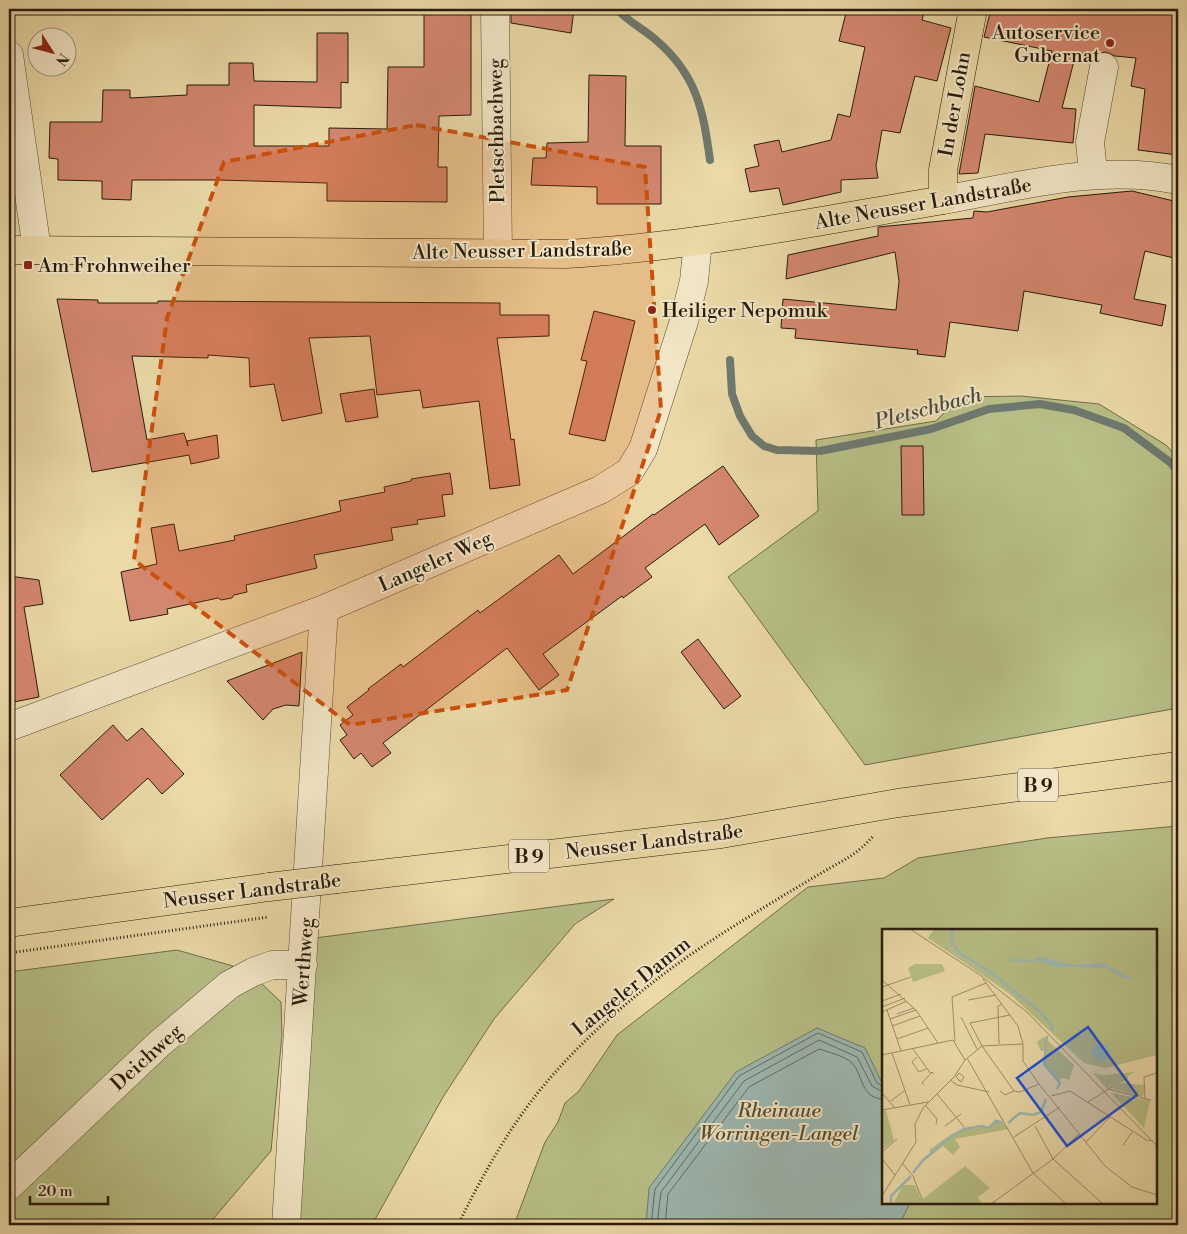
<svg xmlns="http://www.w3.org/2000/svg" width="1187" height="1234" font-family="'Libre Bodoni',serif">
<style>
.green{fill:#b8bf87;stroke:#706d49;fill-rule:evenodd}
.water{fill:#9cb8b2;stroke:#6e796f}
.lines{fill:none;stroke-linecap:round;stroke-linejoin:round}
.shore{stroke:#626a5e;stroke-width:1}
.stream{stroke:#6e796f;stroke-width:8}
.building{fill:#d4876f;stroke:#281b0b}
.minor-casing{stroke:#594a32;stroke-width:29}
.major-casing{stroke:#281b0b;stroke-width:29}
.path{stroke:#281b0b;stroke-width:3;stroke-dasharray:1 2.5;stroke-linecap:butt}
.minor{stroke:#f2e6c6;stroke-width:28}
.major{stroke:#ebd9a8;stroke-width:28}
.major-bridge-casing{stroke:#281b0b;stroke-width:29;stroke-linecap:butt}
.major-bridge{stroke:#ebd9a8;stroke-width:28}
.marked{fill:#cb500c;fill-opacity:0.2;stroke:#cb500c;stroke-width:4;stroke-dasharray:10 6;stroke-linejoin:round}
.poi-dot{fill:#8f2418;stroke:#f2e6c6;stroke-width:2}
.labels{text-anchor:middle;stroke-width:4;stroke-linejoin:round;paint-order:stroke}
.shield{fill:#f2e6c6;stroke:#655843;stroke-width:1}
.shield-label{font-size:19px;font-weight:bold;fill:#281b0b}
.poi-label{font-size:20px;fill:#281b0b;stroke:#f2e6c6;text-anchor:start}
.street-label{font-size:20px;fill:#281b0b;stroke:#f2e6c6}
.park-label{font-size:20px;font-style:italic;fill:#534c30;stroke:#f2e6c6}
.water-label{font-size:21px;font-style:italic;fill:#4b4a3d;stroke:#f2e6c6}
.inset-river{fill:none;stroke:#9cb8b2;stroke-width:2.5}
.inset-road{fill:none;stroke:#9d8d69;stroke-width:1}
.view{fill:#1d4ed8;fill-opacity:0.15;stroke:#1d4ed8;stroke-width:2.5}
.inset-edge{fill:none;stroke:#281b0b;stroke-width:2.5}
</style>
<rect width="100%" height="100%" fill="#ebd9a8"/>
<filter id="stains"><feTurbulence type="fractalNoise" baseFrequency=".004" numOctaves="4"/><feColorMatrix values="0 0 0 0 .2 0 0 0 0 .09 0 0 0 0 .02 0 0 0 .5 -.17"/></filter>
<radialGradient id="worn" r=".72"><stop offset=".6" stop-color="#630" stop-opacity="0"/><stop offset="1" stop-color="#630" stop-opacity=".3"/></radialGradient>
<path class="green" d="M1021 396 1099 404 1166 445 1178 458V708L865 765 728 577 818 511 816 440 936 421 960 397Z
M1178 826V1225H514L545 1142 558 1122 565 1103 579 1091 617 1035 808 887 884 878 918 858 1047 838ZM883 930H1156V1203H883Z
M614 899 575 924 494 1019 443 1097 372 1225H297L315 938Z
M177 950 233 966 105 1082 9 1173V972Z
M260 982 281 1002 282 1035 271 1151 208 1225H9V1198L240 986Z"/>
<path class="water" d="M817 1028 865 1048 883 1085V1203H910L899 1225H646L649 1188 736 1072Z"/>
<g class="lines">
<path class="shore" d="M651 1225 655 1189 739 1076 818 1033 862 1052 877 1083 883 1086
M657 1225 661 1192 744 1081 819 1040 857 1057 872 1086 883 1092
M665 1225 668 1194 749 1087 819 1049C828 1052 845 1056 852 1063 864 1076 860 1098 883 1099"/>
<path class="stream" d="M617 9C628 22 644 29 656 40 697 75 703 110 710 160
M730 360 732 394 740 416 752 436 764 446 777 450 820 451 931 429 989 409 1040 404 1074 410 1124 428 1171 463 1178 472"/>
</g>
<path class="building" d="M424 9H471V115L439 116 438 167H447V202L327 201V183L218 180H132L131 200 102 199V181L58 180V159L49 158 50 122H102L103 90H130V98L187 95V85H229V63H253L254 81 317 82V33H348V83L341 82V108L254 105V146H329V128L387 129 388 67H424Z
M511 9H574L571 33 511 23Z
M847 9H925L922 20 951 28 937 81 915 76 900 133 882 130 876 166 878 178 841 180V192L783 205 779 188 750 192 745 169 759 166 754 145 779 140 782 152 831 140 838 114 850 117 865 47 839 41Z
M991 9H1178V155L1138 150 1145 89 1131 86 1136 58 1115 56 1106 52 1095 54 1076 53 1062 108 1076 109 1073 143 985 134 978 173 959 174 975 86 1039 102 1052 51 984 37Z
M589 75 626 76 625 146H661V204H597V187L531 185 533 158H546L547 143 588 142Z
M1132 191 1178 202V259L1145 251 1134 299 1166 305 1162 326 1100 313 1102 305 1024 291 1018 331 950 322 945 357 917 354 918 350 795 338 796 329 781 328 783 299 896 310 899 281 895 252 786 279 788 255 878 236V227L973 218 974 211 987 212 1068 197Z
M57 299 98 300V303H158V301L500 303V315H549V336L497 338 511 440 514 439 520 485 490 489 479 401 423 408 420 390 377 395 370 336 309 338 322 413 282 421 274 384 250 387 249 358 208 355V358L132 356 147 440 184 433 188 446 187 441 217 435 219 458 191 464 189 455 92 472Z
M594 311 635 321 605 441 569 434 587 361 581 360Z
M374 389 378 417 346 422 340 394Z
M901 446H923L924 515H902Z
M723 466 759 516 719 545 705 524 645 568 652 577 623 598 622 596 543 654 559 675 539 690 507 648 383 743 391 753 372 767 361 753 354 759 340 740 347 735 340 725 353 715 347 707 369 690 368 689 401 664 403 667 478 610 480 613 559 555 573 574 653 514 654 515Z
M450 473 453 494 442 495 445 516 417 520 418 524 391 528 393 540 314 555 317 568 246 585 247 592 234 595 232 598 221 600 218 598 167 609 168 614 130 621 121 572 157 564 151 528 174 524 179 551 235 540 234 536 341 511 339 501 385 492 384 487 411 481V479Z
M9 576 39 580 43 604 24 607 39 697 9 703Z
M698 639 741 696 724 709 681 652Z
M302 652 299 706 286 705 273 709 263 720 227 681Z
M113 725 127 741 142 728 184 774 162 794 148 778 102 820 60 775Z"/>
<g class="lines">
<defs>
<path id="minor" d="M495 9 498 253
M9 55 37 250
M1093 173 1090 142 1104 67
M943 200C1021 186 1099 164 1178 180
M9 727 324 609 600 490 629 472 643 449 684 321 694 281 698 241
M9 1186 159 1044 229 985 253 972 272 965H303
M286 1225 324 609"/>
<path id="major" d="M9 250 566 254C693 247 818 221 943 200V170L973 9
M337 879 721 834 898 803 1178 766
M9 923 269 887"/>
</defs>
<use href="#minor" class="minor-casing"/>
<use href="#major" class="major-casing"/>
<path class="path" d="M9 953 269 917
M458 1225C481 1178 507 1131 540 1090 591 1028 656 976 723 933 756 912 789 892 823 872 845 859 857 855 874 835"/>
<use href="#minor" class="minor"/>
<use href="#major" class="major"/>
<defs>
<path id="major-bridge" d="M269 887 337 879"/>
</defs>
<use href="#major-bridge" class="major-bridge-casing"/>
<use href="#major-bridge" class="major-bridge"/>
</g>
<path class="marked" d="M416 125 645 167 661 410 567 690 350 725 134 560 167 318 224 162Z"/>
<g class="poi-dot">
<circle cx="1110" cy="43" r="5"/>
<rect x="23" y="260" width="10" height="10" rx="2.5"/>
<circle cx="652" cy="310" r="5"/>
</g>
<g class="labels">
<g class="shield">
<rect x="1018" y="768.5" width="40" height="33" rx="4"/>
<rect x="509" y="839.5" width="40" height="33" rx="4"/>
</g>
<g class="shield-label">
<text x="1038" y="792">B 9</text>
<text x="529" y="863">B 9</text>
</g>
<g class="poi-label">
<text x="1100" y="39" text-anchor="end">Autoservice<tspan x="1100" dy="23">Gubernat</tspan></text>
<text x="38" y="272">Am Frohnweiher</text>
<text x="662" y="317">Heiliger Nepomuk</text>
</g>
<g class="street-label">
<text transform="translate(954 104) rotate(-80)" y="7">In der Lohn</text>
<text transform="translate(496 131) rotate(-91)" y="7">Pletschbachweg</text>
<text transform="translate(923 203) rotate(-10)" y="7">Alte Neusser Landstraße</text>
<text transform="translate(522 250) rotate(-1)" y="7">Alte Neusser Landstraße</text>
<text transform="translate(435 561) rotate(-24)" y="7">Langeler Weg</text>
<text transform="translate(654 841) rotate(-7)" y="7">Neusser Landstraße</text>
<text transform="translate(252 890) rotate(-7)" y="7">Neusser Landstraße</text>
<text transform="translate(303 962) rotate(-86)" y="7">Werthweg</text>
<text transform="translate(631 986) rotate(-39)" y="7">Langeler Damm</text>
<text transform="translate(146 1057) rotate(-42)" y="7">Deichweg</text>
</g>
<g class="park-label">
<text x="779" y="1117">Rheinaue<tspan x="779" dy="23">Worringen-Langel</tspan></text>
</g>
<g class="water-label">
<text transform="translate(928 408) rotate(-15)" y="7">Pletschbach</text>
</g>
</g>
<g transform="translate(882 929)">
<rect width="275" height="275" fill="#ebd9a8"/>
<path d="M52 0H275V126L224 139 202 134 128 65 46 9ZM33 35H60L63 42 31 53 26 39ZM162 108 192 136 187 151 180 149 176 152 162 137V122H159L155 113ZM252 143 225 160 211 144 222 146ZM239 154 263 156 261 168 230 159ZM230 164 268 171 262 199 232 167ZM4 181 12 212 0 221V183ZM117 191 127 200 73 210 78 218 71 226 61 217 36 237 48 224 47 221 68 206 96 196 106 198ZM83 237 108 259 96 268 100 275H43L41 270ZM21 256H33L41 275H11Z" fill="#b8bf87"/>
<path d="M157 28 191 36 221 34 253 51 238 48 225 39 176 38 151 31ZM210 123a9 9 0 1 1 18 0a9 9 0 1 1-18 0Z" fill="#9cb8b2"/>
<path class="inset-river" d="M69 0 71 15 79 25 108 43 156 81 171 98 169 102M128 31 151 32M165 107 162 135 178 154 175 160M126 194 138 184 151 186 159 183 164 170M31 244 41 231 70 207 82 200 100 197 107 199 114 192 121 194M9 275V267L29 247"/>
<path class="inset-road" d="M28 0 98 46 146 84 275 217M0 51 34 81 56 114M0 58 29 48M86 71 114 66M0 72 19 65M0 78 23 69M5 81 19 122M0 83 25 72M15 85 32 79M79 88 95 120M8 90 34 81M10 97 38 87M15 110 46 99M73 112 70 68 104 54M117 115 116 77 120 75M141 115V132L157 155M100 117 88 94 128 86M100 117 132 162 138 163 157 155 223 237 250 258 275 266M31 120 49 145M10 124 28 176M0 126 71 111 83 131M35 128 30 133 37 143 44 140M85 129 151 244 184 275M77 144 82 148 79 153 74 148ZM68 151 75 156 107 163M42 156 40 154 50 143 52 145M227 160 269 171M118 162 123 166 132 162M0 164 12 178M55 165 82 198M169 167 188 162 266 212 269 211M263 169 262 148 275 144M9 172 23 161M206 173 246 148M43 176 55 190 54 195M0 181 46 173M63 197 79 185M153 197 171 230 221 275M132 208 178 178M204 213 228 188M241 216 251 202M0 223 15 210M0 230 13 246M20 234 31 247 42 275M0 267 34 213 33 195 41 179 72 148 83 131 100 117 141 115 136 97 101 50M109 275 171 230 197 205"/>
<path class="view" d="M206 98 255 166 185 217 135 149Z"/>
<rect width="275" height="275" class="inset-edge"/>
</g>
<rect width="1187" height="1234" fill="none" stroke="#ebd9a8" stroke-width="30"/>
<rect x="10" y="10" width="1167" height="1214" fill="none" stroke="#281b0b" stroke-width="2.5"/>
<rect x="15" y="15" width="1157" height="1204" fill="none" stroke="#281b0b"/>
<g transform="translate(52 52) rotate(126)"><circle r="24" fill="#f2e6c6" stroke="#a1957b"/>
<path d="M0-4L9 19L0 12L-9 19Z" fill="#8f2418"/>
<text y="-8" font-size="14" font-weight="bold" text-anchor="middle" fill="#281b0b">N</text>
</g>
<path d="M30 1196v8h78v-8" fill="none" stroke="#281b0b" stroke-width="2.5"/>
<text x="38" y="1196" font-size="15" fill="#281b0b" stroke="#f2e6c6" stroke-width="4" paint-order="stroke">20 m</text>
<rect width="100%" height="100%" filter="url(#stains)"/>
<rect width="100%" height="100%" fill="url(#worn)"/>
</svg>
